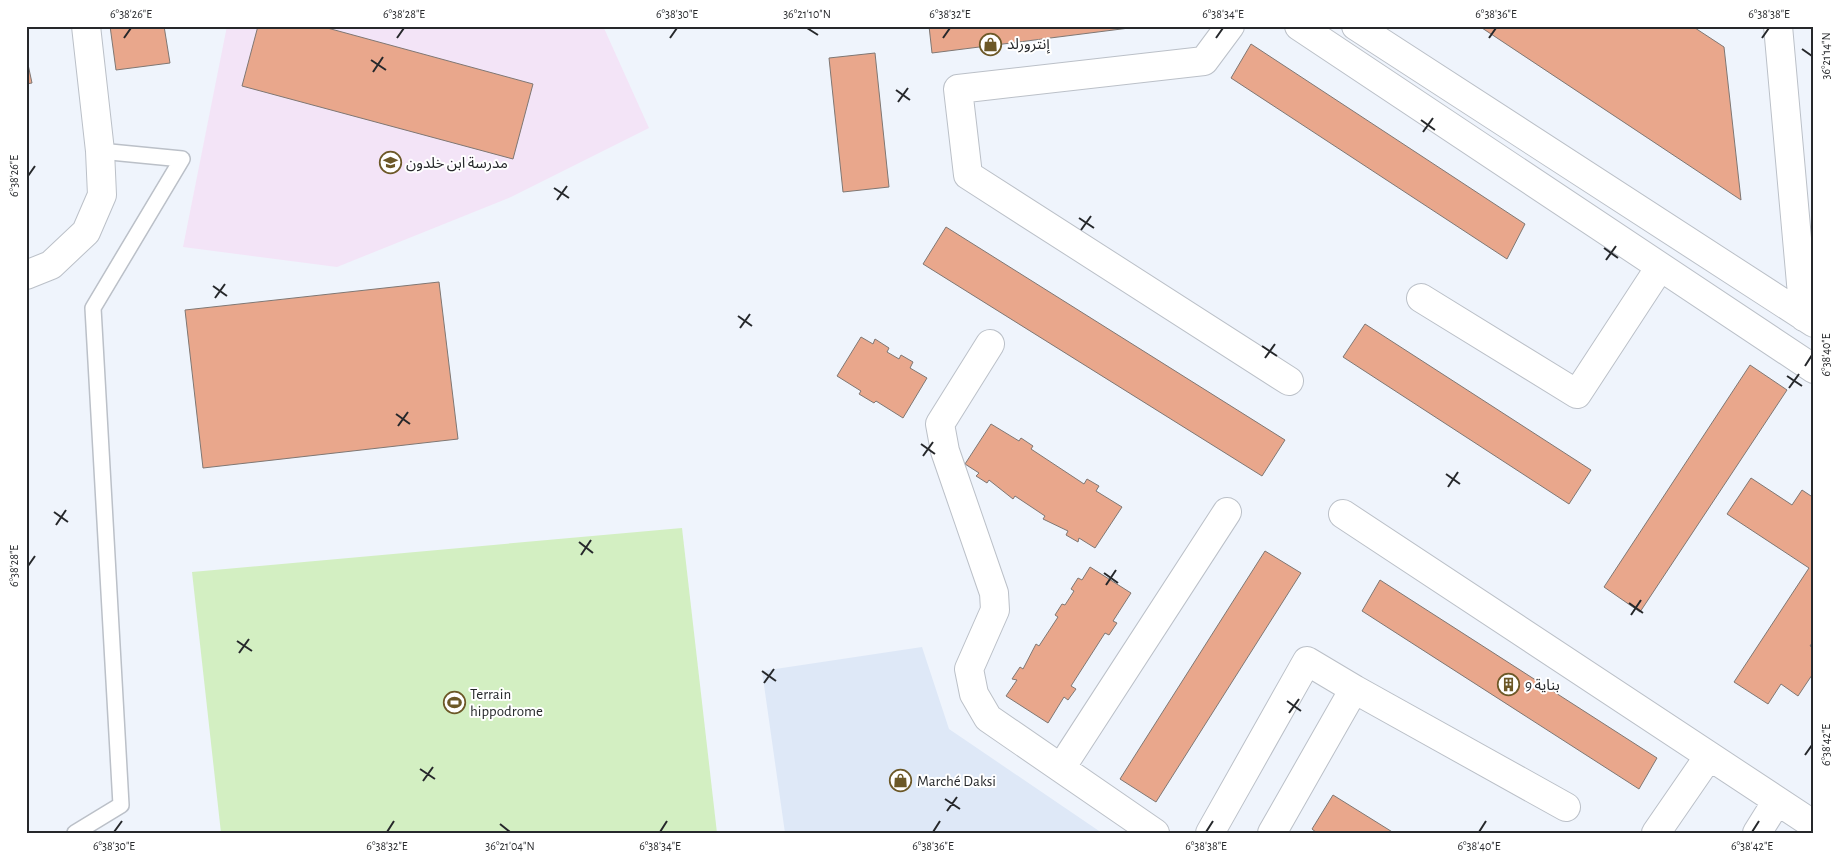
<svg xmlns="http://www.w3.org/2000/svg" width="1840" height="859" font-family="'Alegreya Sans','Noto Sans Arabic',sans-serif">
<style>
.built{fill:#dee8f7}
.education{fill:#f3e4f7}
.pitch{fill:#d3efc2}
.building{fill:#e9a78c;stroke:#7f7773}
.lines{fill:none;stroke-linecap:round;stroke-linejoin:round}
.service-casing{stroke:#bbc0c8;stroke-width:18}
.minor-casing{stroke:#bbc0c8;stroke-width:30}
.service{stroke:#fff;stroke-width:15}
.minor{stroke:#fff;stroke-width:28}
.ticks{fill:none;stroke:#26282b;stroke-width:2}
.labels{text-anchor:middle;stroke-width:4;stroke-linejoin:round;paint-order:stroke}
.poi-label{font-size:15px;fill:#26282b;stroke:#fff;text-anchor:start}
.neatline{fill:none;stroke:#26282b;stroke-width:2}
.ticks-label{font-size:12px;text-anchor:middle;fill:#26282b}
</style>
<rect width="100%" height="100%" fill="#eff4fc"/>
<path class="built" d="M922 647 949 729 1102 833H785L762 671Z"/>
<path class="education" d="M227 26H603L649 128 511 197 337 267 183 247Z"/>
<path class="pitch" d="M682 528 717 833H221L192 572Z"/>
<path class="building" d="M110 26H164L170 63 116 70Z
M258 26H320L533 84 513 159 242 86Z
M929 26H1145L932 53Z
M1479 26H1692L1724 47 1741 200Z
M1251 44 1525 224 1507 259 1231 78Z
M875 53 889 187 843 192 829 58Z
M26 55 32 83 26 84Z
M946 227 1285 440 1262 476 923 264Z
M439 282 458 439 203 468 185 310Z
M1365 324 1591 470 1569 504 1343 357Z
M861 337 873 344 875 339 889 348 887 352 899 359 901 355 913 362 910 368 927 378 903 418 876 401 874 403 859 394 861 391 837 376Z
M1750 365 1787 390 1640 612 1604 587Z
M991 424 1019 441 1021 438 1033 446 1031 449 1084 484 1087 479 1099 486 1096 491 1122 507 1095 548 1079 538 1078 542 1066 535 1068 531 1043 519 1045 516 1015 496 1013 499 989 480 987 483 976 476 979 473 965 464Z
M1751 478 1792 505 1802 490 1814 498V640L1810 646 1814 648V672L1798 696 1781 684 1768 704 1734 682 1809 568 1727 514Z
M1265 551 1301 573 1156 802 1120 779Z
M1090 567 1131 593 1113 621 1117 623 1109 635 1105 633 1071 686 1076 689 1068 700 1064 697 1048 723 1006 696 1017 680 1012 679 1020 667 1023 669 1036 644 1039 646 1058 617 1055 615 1062 604 1065 605 1074 591 1071 589 1078 578 1082 580Z
M1380 580 1657 758 1639 789 1362 611Z
M1333 795 1394 833H1317L1312 829Z"/>
<g class="lines">
<defs>
<path id="service" d="M75 833 121 805 93 308 182 159 100 151"/>
<path id="minor" d="M1230 26 1204 61 958 89 968 175 1289 381
M1299 26 1814 369
M1356 26 1814 323
M1778 26 1804 317
M26 275 51 265 86 232 102 195 100 151 86 26
M1421 298 1577 394 1660 267
M990 344 940 424 945 451 994 593 995 610 969 669 974 694 988 718 1155 833
M1343 514 1814 825
M1061 768 1227 512
M1210 833 1307 661 1354 689
M1272 833 1354 689 1566 807
M1656 833 1709 756
M1757 833 1777 801"/>
</defs>
<use href="#service" class="service-casing"/>
<use href="#minor" class="minor-casing"/>
<use href="#service" class="service"/>
<use href="#minor" class="minor"/>
</g>
<path class="ticks" d="M807 28 818 35M124 38 131 28M397 38 404 28M670 38 677 28M943 38 950 28M1216 38 1223 28M1489 38 1496 28M1762 38 1769 28M1802 49 1812 56M371 60 386 70M373 72 383 57M896 90 910 100M898 102 908 88M1421 120 1435 130M1423 132 1433 118M28 176 35 166M554 188 569 198M557 200 567 186M1079 218 1094 228M1081 230 1091 216M1604 248 1618 258M1606 260 1616 246M213 286 227 296M215 298 225 284M738 316 752 326M740 328 750 314M1262 346 1277 356M1265 358 1275 344M1805 366 1812 355M1787 376 1802 386M1789 388 1799 374M396 414 410 424M398 426 408 412M921 444 935 454M923 456 933 442M1446 474 1460 484M1448 487 1458 472M54 512 68 522M56 525 66 510M579 542 593 553M581 555 591 540M28 566 35 556M1104 573 1118 583M1106 585 1116 570M1629 603 1643 613M1631 615 1641 600M237 641 252 651M239 653 249 639M762 671 776 681M764 683 774 669M1287 701 1301 711M1289 713 1299 699M1805 755 1812 745M420 769 435 779M423 781 433 767M945 799 960 809M947 811 957 797M500 824 510 832M114 832 122 821M387 832 394 821M660 832 667 821M933 832 940 821M1206 832 1213 821M1479 832 1486 821M1752 832 1759 821"/>
<defs>
<symbol id="shop-ring" viewBox="-11 -11 22 22"><circle r="9.5" fill="#fff" stroke="#6c5827" stroke-width="1.5"/><path d="M-5-2.5h2.3a2.7 3.5 0 0 1 5.4 0H5L5.5 6h-11ZM-1.5-2.5h3a1.5 2.3 0 0 0-3 0Z" fill="#6c5827"/></symbol>
<symbol id="school-ring" viewBox="-11 -11 22 22"><circle r="9.5" fill="#fff" stroke="#6c5827" stroke-width="1.5"/><path d="M0-5L7-2L0 1L-7-2ZM-4 1L0 2.5L4 1V4Q0 6-4 4Z" fill="#6c5827"/></symbol>
<symbol id="building-ring" viewBox="-11 -11 22 22"><circle r="9.5" fill="#fff" stroke="#6c5827" stroke-width="1.5"/><path d="M-4-6H4V6H1V3H-1V6H-4ZM-2.5-4.3h1.7v1.8h-1.7ZM.8-4.3h1.7v1.8H.8ZM-2.5-1h1.7V.8h-1.7ZM.8-1h1.7V.8H.8Z" fill="#6c5827"/></symbol>
<symbol id="stadium-ring" viewBox="-11 -11 22 22"><circle r="9.5" fill="#fff" stroke="#6c5827" stroke-width="1.5"/><path d="M0-5a6.5 5 0 1 0 0 10a6.5 5 0 1 0 0-10ZM-3.5-1.8h7v3.6h-7Z" fill="#6c5827"/></symbol>
</defs>
<g fill-rule="evenodd">
<use href="#shop-ring" x="978" y="32" width="25" height="25"/>
<use href="#school-ring" x="378" y="150" width="25" height="25"/>
<use href="#building-ring" x="1496" y="672" width="25" height="25"/>
<use href="#stadium-ring" x="442" y="690" width="25" height="25"/>
<use href="#shop-ring" x="888" y="768" width="25" height="25"/>
</g>
<g class="labels">
<g class="poi-label">
<text x="1007" y="49">إنترورلد</text>
<text x="406" y="168">مدرسة ابن خلدون</text>
<text x="1525" y="690">بناية 9</text>
<text x="470" y="699">Terrain<tspan x="470" dy="17">hippodrome</tspan></text>
<text x="917" y="786">Marché Daksi</text>
</g>
</g>
<rect width="1840" height="859" fill="none" stroke="#ffffff" stroke-width="55"/>
<rect x="28" y="28" width="1784" height="804" class="neatline"/>
<g class="ticks-label">
<text x="131" y="18">6°38'26"E</text>
<text x="404" y="18">6°38'28"E</text>
<text x="677" y="18">6°38'30"E</text>
<text x="807" y="18">36°21'10"N</text>
<text x="950" y="18">6°38'32"E</text>
<text x="1223" y="18">6°38'34"E</text>
<text x="1496" y="18">6°38'36"E</text>
<text x="1769" y="18">6°38'38"E</text>
<text transform="translate(1826 56) rotate(-90)" y="4">36°21'14"N</text>
<text transform="translate(14 176) rotate(-90)" y="4">6°38'26"E</text>
<text transform="translate(1826 355) rotate(-90)" y="4">6°38'40"E</text>
<text transform="translate(14 566) rotate(-90)" y="4">6°38'28"E</text>
<text transform="translate(1826 745) rotate(-90)" y="4">6°38'42"E</text>
<text x="114" y="850">6°38'30"E</text>
<text x="387" y="850">6°38'32"E</text>
<text x="510" y="850">36°21'04"N</text>
<text x="660" y="850">6°38'34"E</text>
<text x="933" y="850">6°38'36"E</text>
<text x="1206" y="850">6°38'38"E</text>
<text x="1479" y="850">6°38'40"E</text>
<text x="1752" y="850">6°38'42"E</text>
</g>
</svg>
